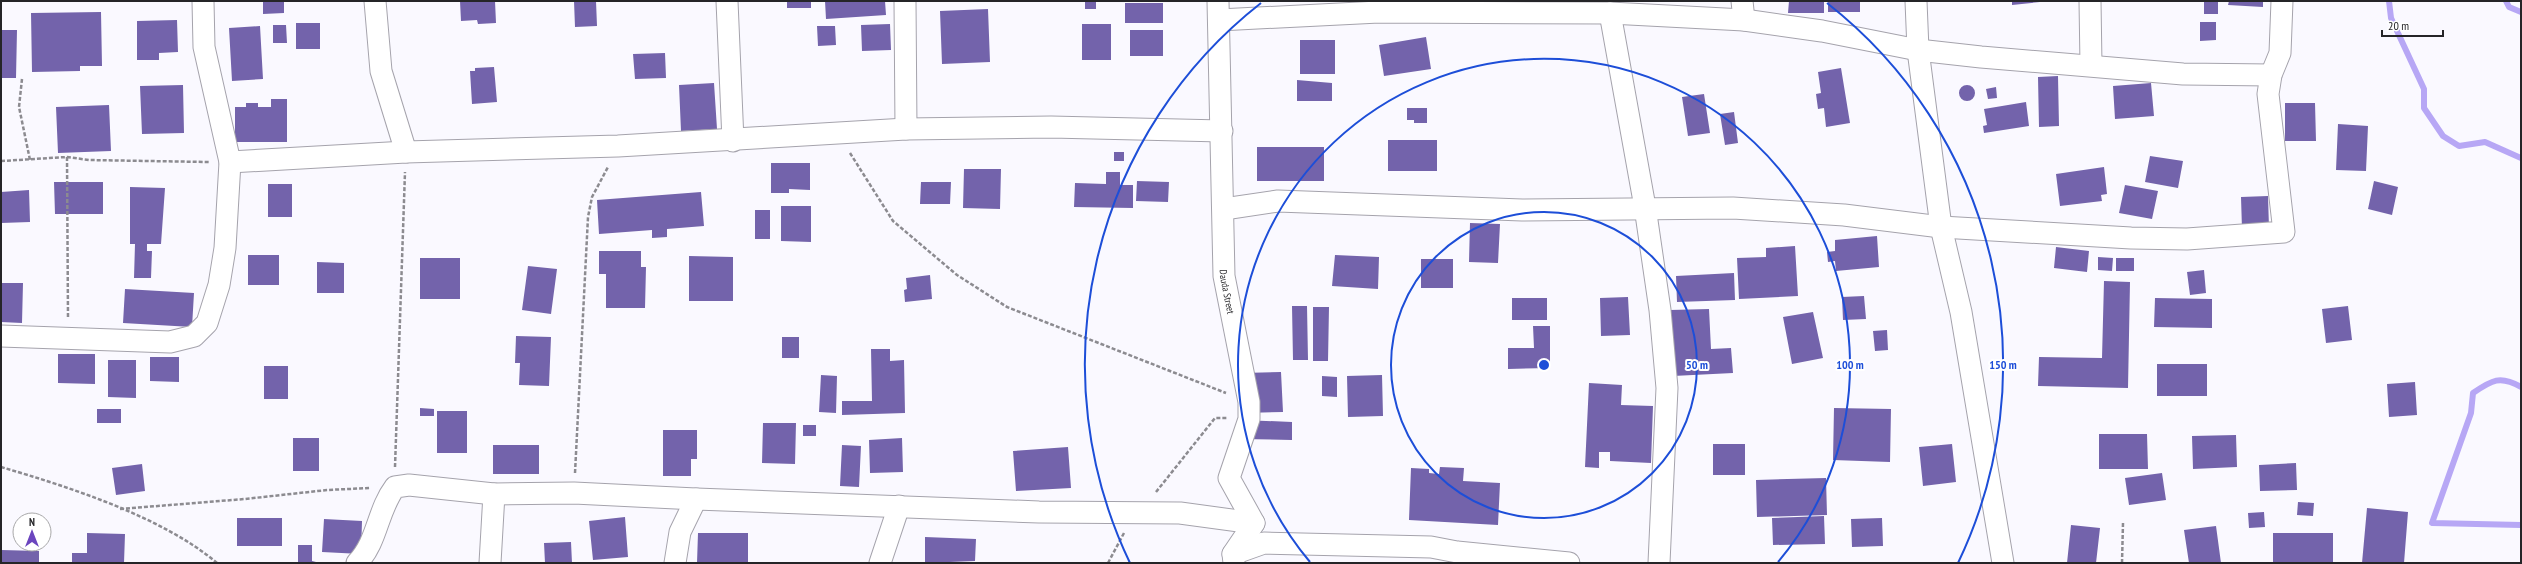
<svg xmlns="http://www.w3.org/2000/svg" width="2522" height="564" font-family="'PT Sans Narrow',sans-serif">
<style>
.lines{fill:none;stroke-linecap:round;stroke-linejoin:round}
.stream{stroke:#b7a7f5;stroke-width:6}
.building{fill:#7363ab}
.minor-casing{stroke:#a5a3ac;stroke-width:23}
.path{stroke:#8c8b90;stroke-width:2.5;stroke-dasharray:4 2;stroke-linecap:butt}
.minor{stroke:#fff;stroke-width:21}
.ring{fill:none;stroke:#1d4ed8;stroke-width:2}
.labels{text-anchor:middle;stroke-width:4;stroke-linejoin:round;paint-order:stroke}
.street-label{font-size:10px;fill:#252528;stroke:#fff}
.centre{fill:#1d4ed8;stroke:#fff;stroke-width:2}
.ring-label{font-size:12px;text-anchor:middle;font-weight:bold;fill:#1d4ed8;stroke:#fff;stroke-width:4;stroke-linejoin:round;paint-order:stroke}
</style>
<rect width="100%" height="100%" fill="#faf9ff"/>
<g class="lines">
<path class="stream" d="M2389 1 2391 18 2424 89V108L2443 136 2459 146 2485 142 2521 158
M2506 1 2509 7 2521 12
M2521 387C2500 375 2492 380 2473 393L2471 413 2432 523 2521 525"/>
</g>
<path class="building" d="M263 1H284V13L263 14Z
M460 1H495L496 23 478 24 477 20 461 21Z
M574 1H596L597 26 575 27Z
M787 1H811V8H787Z
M825 1H885L886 15 826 19Z
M1789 1H1824V13H1788Z
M1828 1H1860V12H1828Z
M2012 1H2040V2L2012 5Z
M2204 1H2218V14H2204Z
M2229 1H2263V7L2228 5Z
M1085 2H1096V9H1085Z
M1125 3H1163V23H1125Z
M988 9 990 62 942 64 940 11Z
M101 12 102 66H80V71L32 72 31 13Z
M177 20 178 52 159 53V60H137V21Z
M2200 22H2216V40L2200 41Z
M296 23H320V49H296Z
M890 24 891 50 862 51 861 25Z
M1082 24H1111V60H1082Z
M273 25H286L287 43H273Z
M260 26 263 79 232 81 229 28Z
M817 26H835L836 45 818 46Z
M1 30H17L16 78H1Z
M1130 30H1163V56H1130Z
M1426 37 1431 69 1384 76 1379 45Z
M1300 40H1335V74H1300Z
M665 53 666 78 635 79 633 54Z
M494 67 497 102 472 104 470 71H475V68Z
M1841 68 1850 123 1826 127 1824 108 1818 109 1816 94 1821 93 1818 72Z
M2058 76 2059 126 2039 127 2038 77Z
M1297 80 1332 83V101H1297Z
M714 83 717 129 681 131 679 85Z
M2151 83 2154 116 2115 119 2113 86Z
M183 85 184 133 142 134 140 86Z
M1959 93a8 8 0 1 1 16 0a8 8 0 1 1-16 0Z
M1996 87 1997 98 1988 99 1986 89Z
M1704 94 1710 133 1688 136 1682 97Z
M271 99H287V142H235V107H246V103H258V107H271Z
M2026 102 2029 126 1984 133 1983 126 1987 125 1984 109Z
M2285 103H2315L2316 141H2285Z
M109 105 111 151 58 153 56 107Z
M1407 108H1427V123H1414V120H1407Z
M1734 112 1738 143 1725 145 1720 114Z
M2338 124 2368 126 2366 171 2336 170Z
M1388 140H1437V171H1388Z
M1257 147H1324V181H1257Z
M1114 152H1124V161H1114Z
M2150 156 2183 161 2178 188 2145 182Z
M771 163H810V190L789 189V193H771Z
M2104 167 2107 194 2101 195 2102 201 2060 206 2056 174Z
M964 169H1001L1000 209 963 208Z
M1106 172H1120V185H1133V208L1074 207 1075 183 1106 184Z
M1137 181 1169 182 1168 202 1136 201Z
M2374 181 2398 187 2392 215 2368 209Z
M54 182H103V214H55Z
M921 182H951L950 204H920Z
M268 184H292V217H268Z
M2125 185 2158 191 2152 219 2119 213Z
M130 187 165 188 161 244H147V251H152L151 278H134L135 244H130Z
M29 190 30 222 1 223V192Z
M701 192 704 226 667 229V237L652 238V230L599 234 597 200Z
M2268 196 2269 228 2242 229 2241 197Z
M781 206H811V242L781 241Z
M755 210H770V239H755Z
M1470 223 1500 224 1498 263 1469 262Z
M1877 236 1879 267 1836 271 1835 261 1828 262 1827 252 1835 251V240Z
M1795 246 1798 296 1739 299 1737 258 1766 257V248Z
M2056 247 2089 251 2087 272 2054 268Z
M599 251H641V267H646L645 308H606V274H599Z
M248 255H279V285H248Z
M1335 255 1379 257 1378 289 1332 286Z
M689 256 733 257V301H689Z
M2098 257 2113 258 2112 271 2098 270Z
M420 258H460V299H420Z
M2116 258H2134V271H2116Z
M1421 259H1453V288H1421Z
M317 262 344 263V293H317Z
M528 266 557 269 551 314 522 310Z
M2204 270 2206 293 2190 295 2187 272Z
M1734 273 1735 300 1677 302 1676 276Z
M930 275 932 299 905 302 904 290 907 289 906 278Z
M2104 281 2130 282 2128 388 2038 386 2039 357 2102 358Z
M1 283H23L22 323 1 322Z
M125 289 194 293 192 327 123 323Z
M1864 296 1866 319 1843 320 1842 297Z
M1628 297 1630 335 1601 336 1600 298Z
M1512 298H1547V320H1512Z
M2155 298 2212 299V328L2154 327Z
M1292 306H1307L1308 360H1293Z
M2348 306 2352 340 2326 343 2322 309Z
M1313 307H1329L1328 361H1313Z
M1709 309 1711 349 1731 348 1733 373 1673 376 1670 310Z
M1813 312 1823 358 1792 364 1783 317Z
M1533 326H1550V368L1508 369V348H1534Z
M1887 330 1888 350 1875 351 1873 331Z
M516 336 551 337 549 386 519 385 520 363H515Z
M782 337H799V358H782Z
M871 349H890V361L904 360 905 413 842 415V401H872Z
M58 354H95V384L58 383Z
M150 357H179V382L150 381Z
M108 360H136V398L108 397Z
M2157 364H2207V396H2157Z
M264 366H288V399H264Z
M1281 372 1283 412 1243 413 1242 373Z
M821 375 837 376 836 413 819 412Z
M1382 375 1383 416 1348 417 1347 376Z
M1322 376 1337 377V397L1322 396Z
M2415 382 2417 415 2389 417 2387 384Z
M1589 383 1622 385 1621 405 1653 406 1651 463 1610 461V452H1599V468L1585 467Z
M420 408 434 409V416H420Z
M1834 408 1891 409 1890 462 1833 460Z
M97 409H121V423H97Z
M437 411H467V453H437Z
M1242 420 1292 422V440L1242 439Z
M763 423H796L795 464 762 463Z
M803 425H816V436H803Z
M663 430H697V459H691V476H663Z
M2099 434H2147L2148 469H2099Z
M2236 435 2237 467 2193 469 2192 436Z
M293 438H319V471H293Z
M902 438 903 472 870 473 869 440Z
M1713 444H1745V475H1713Z
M1952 444 1956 482 1923 486 1919 447Z
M493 445H539V474H493Z
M842 445 861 446 859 487 840 486Z
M1068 447 1071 488 1016 491 1013 451Z
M2296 463 2297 490 2260 491 2259 465Z
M142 464 145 491 116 495 112 468Z
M1440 467 1464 468 1463 481 1500 483 1498 525 1409 520 1411 468 1429 469V473L1439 474Z
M2162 473 2166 500 2129 505 2125 478Z
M1826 478 1827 515 1757 517 1756 480Z
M2298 502 2314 503 2313 516 2297 515Z
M2367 508 2408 512 2404 563H2362Z
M2264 512 2265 527 2249 528 2248 513Z
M1824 516 1825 544 1773 545 1772 518Z
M625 517 628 557 593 560 589 521Z
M237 518H282V546H237Z
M1882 518 1883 546 1852 547 1851 519Z
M324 519 362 521 361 554 322 552Z
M2071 525 2100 528 2096 563H2067Z
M2216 526 2221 563H2189L2184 530Z
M87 533 125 534 124 563H72V553H87Z
M698 533H748V563H697Z
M2273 533H2333V563H2273Z
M925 537 976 539 975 561 925 563Z
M571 542 572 563H545L544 543Z
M298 545H312V561L320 563H298Z
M1 550 39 551V563H1Z"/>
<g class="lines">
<defs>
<g id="minor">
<path d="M375 1 381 71 406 152"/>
<path d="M727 1 733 141"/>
<path d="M905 1 906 129"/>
<path id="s1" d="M1218 1 1224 276 1249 402V419L1229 478 1254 523 1233 554 1234 563"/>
<path d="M1742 1 1744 20"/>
<path d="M1916 1 1918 50 1941 227 1961 312 2003 563"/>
<path d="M2090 1 2091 65"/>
<path d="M1610 13 1645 207 1660 310 1667 388 1659 563"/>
<path d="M1219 20 1379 12 1610 13 1744 20 1822 31 1918 50 1981 57 2183 74 2271 75"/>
<path d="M230 162 406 152 618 146 906 129 1051 127 1222 131"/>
<path d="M1224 209 1278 201 1522 210 1733 208 1844 215 1941 227 2131 238 2187 239 2284 232 2268 94 2271 75 2280 53 2282 1"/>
<path d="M1 336 170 342 194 336 207 323 219 285 225 248 230 162 204 47 203 1"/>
<path d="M1233 554 1264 543 1431 547 1457 552 1569 563"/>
<path d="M357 563C378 541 377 511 395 487L409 485 494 494 574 493 696 499 1039 512 1180 513 1254 523"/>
<path d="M490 563 494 494"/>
<path d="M675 563 680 532 696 499"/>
<path d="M880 563 899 506"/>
</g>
</defs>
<use href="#minor" class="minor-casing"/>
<path class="path" d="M22 79 19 107 30 160
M850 153 893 221 957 275 1007 307 1226 393
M67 157 68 318
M1 161 67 157 89 160 209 162
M1 467C69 487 163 517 217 563
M395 467 405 172
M575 473 588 217 592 197 608 167
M1156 492 1215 418H1227
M120 509 245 499 327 490 370 488
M1108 563 1124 533
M2122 563 2123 523"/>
<use href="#minor" class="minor"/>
</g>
<g class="ring">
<circle cx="1544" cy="365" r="153"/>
<path d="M1310 562A306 306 0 1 1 1778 562"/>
<path d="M1130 563A459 459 0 0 1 1261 3M1827 3A459 459 0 0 1 1958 563"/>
</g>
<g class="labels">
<g class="street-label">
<text dy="4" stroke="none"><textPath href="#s1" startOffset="291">Dauda Street</textPath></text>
</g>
</g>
<circle cx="1544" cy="365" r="6" class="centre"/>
<g class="ring-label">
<text x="1697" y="369">50 m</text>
<text x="1850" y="369">100 m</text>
<text x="2003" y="369">150 m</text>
</g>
<rect width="2522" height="564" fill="none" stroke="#252528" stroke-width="4"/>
<g transform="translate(32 532)"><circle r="19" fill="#ffffff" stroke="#a8a8a9"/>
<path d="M0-3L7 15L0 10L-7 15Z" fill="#6b45be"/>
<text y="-6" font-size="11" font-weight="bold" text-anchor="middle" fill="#252528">N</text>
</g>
<path d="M2382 30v6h61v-6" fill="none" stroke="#252528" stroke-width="2"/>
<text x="2388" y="30" font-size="12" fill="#252528" stroke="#ffffff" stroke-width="3" paint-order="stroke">20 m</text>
</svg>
